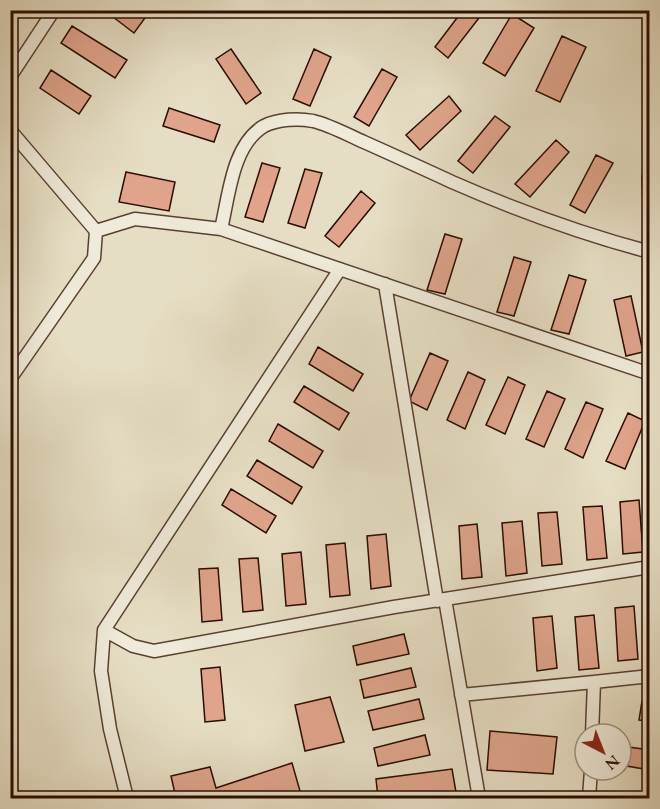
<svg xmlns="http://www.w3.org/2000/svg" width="660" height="809" font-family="'EB Garamond',serif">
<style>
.building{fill:#dfa48b;stroke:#2b0c00;stroke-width:1.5}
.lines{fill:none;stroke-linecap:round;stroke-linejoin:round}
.service-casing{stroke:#5a4031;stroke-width:15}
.service{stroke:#efead9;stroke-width:12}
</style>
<rect width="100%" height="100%" fill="#e6dec4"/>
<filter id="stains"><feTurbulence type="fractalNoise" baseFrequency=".00333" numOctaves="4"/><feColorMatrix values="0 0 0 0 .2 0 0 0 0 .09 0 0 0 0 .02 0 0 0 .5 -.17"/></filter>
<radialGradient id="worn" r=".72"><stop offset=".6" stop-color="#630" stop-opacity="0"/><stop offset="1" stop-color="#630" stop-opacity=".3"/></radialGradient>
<path class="building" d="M104 10H135L145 18 134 33Z
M463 10H478L482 14 448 58 435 47Z
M512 14 534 28 505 76 483 63Z
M72 26 127 60 115 78 61 43Z
M562 36 586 47 560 102 536 91Z
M231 49 261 93 246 104 216 59Z
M314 49 331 57 310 106 293 99Z
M382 69 397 77 369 126 354 117Z
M51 70 91 96 79 114 40 88Z
M449 96 461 111 420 150 406 135Z
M169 108 220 125 214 142 163 126Z
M495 116 510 127 473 173 458 161Z
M556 140 569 152 530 197 515 184Z
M596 155 613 163 585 213 570 205Z
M262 163 280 168 263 222 245 217Z
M305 169 322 173 305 228 288 223Z
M126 172 175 182 169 211 119 202Z
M642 176H650V233L644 234Z
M361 191 375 203 339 247 325 236Z
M445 234 462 239 445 294 427 290Z
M514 257 531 262 514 316 497 312Z
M569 275 586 280 569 334 551 330Z
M631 296 643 352 626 356 614 300Z
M318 347 363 374 353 391 309 364Z
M430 353 448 361 427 410 409 401Z
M468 372 485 380 465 429 447 420Z
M508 377 525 385 505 434 486 425Z
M304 386 349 413 339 430 294 402Z
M547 391 565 399 544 447 526 439Z
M586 402 603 409 583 458 565 449Z
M628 413 645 421 625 469 606 461Z
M278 424 323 451 313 468 269 441Z
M257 460 302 487 292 504 247 476Z
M231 489 276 516 266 533 222 505Z
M639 500 643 552 623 554 620 502Z
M602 506 607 558 587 560 583 507Z
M557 512 562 564 542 566 538 513Z
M522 521 527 573 506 576 502 523Z
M477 524 482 577 462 579 459 526Z
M386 534 391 586 371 589 367 536Z
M345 543 350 595 330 597 326 545Z
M301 552 306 604 286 606 282 554Z
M258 558 263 610 243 612 239 559Z
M218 568 222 620 202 622 199 569Z
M634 606 638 659 618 661 615 608Z
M594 615 599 668 579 670 575 617Z
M552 616 557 668 537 671 533 618Z
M404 634 409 654 357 665 353 646Z
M220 667 225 720 205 722 201 669Z
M411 668 416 687 364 698 360 680Z
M330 697 344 742 305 751 295 705Z
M419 699 424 719 373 730 368 711Z
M642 701 650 702V721L639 720Z
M490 731 557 737 553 774 487 770Z
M425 735 430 755 378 766 374 748Z
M621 746 650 750V770L621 765Z
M292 763 302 798H176L171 776 210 767 216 788Z
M452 769 457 798H378L376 779Z"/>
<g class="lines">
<defs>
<path id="service" d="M10 77 54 10
M10 130 96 231 94 258 10 379
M221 229C229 196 232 145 264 126 278 119 298 118 313 121 330 125 348 135 364 142 393 155 422 168 452 182 516 210 582 234 650 252
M96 231 135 219 221 229 650 374
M385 284 437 601
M445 599 479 798
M104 630 340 269
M594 682 650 676
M461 695 594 682 592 734
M127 798 110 729 101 671 104 630 133 646 154 651 394 607 650 567
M589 798 591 770"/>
</defs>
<use href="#service" class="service-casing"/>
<use href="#service" class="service"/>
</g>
<rect width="660" height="809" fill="none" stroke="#e6dec4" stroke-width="36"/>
<rect x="12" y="12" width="636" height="785" fill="none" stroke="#2b0c00" stroke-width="3"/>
<rect x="18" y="18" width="624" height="773" fill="none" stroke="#2b0c00" stroke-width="1.5"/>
<g transform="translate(603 752) rotate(138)"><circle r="28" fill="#efead9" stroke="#a19182" stroke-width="1.5"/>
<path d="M0-4.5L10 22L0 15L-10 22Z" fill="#8f2418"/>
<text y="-9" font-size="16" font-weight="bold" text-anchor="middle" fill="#2b0c00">N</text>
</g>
<rect width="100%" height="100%" filter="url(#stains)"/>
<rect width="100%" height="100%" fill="url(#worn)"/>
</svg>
